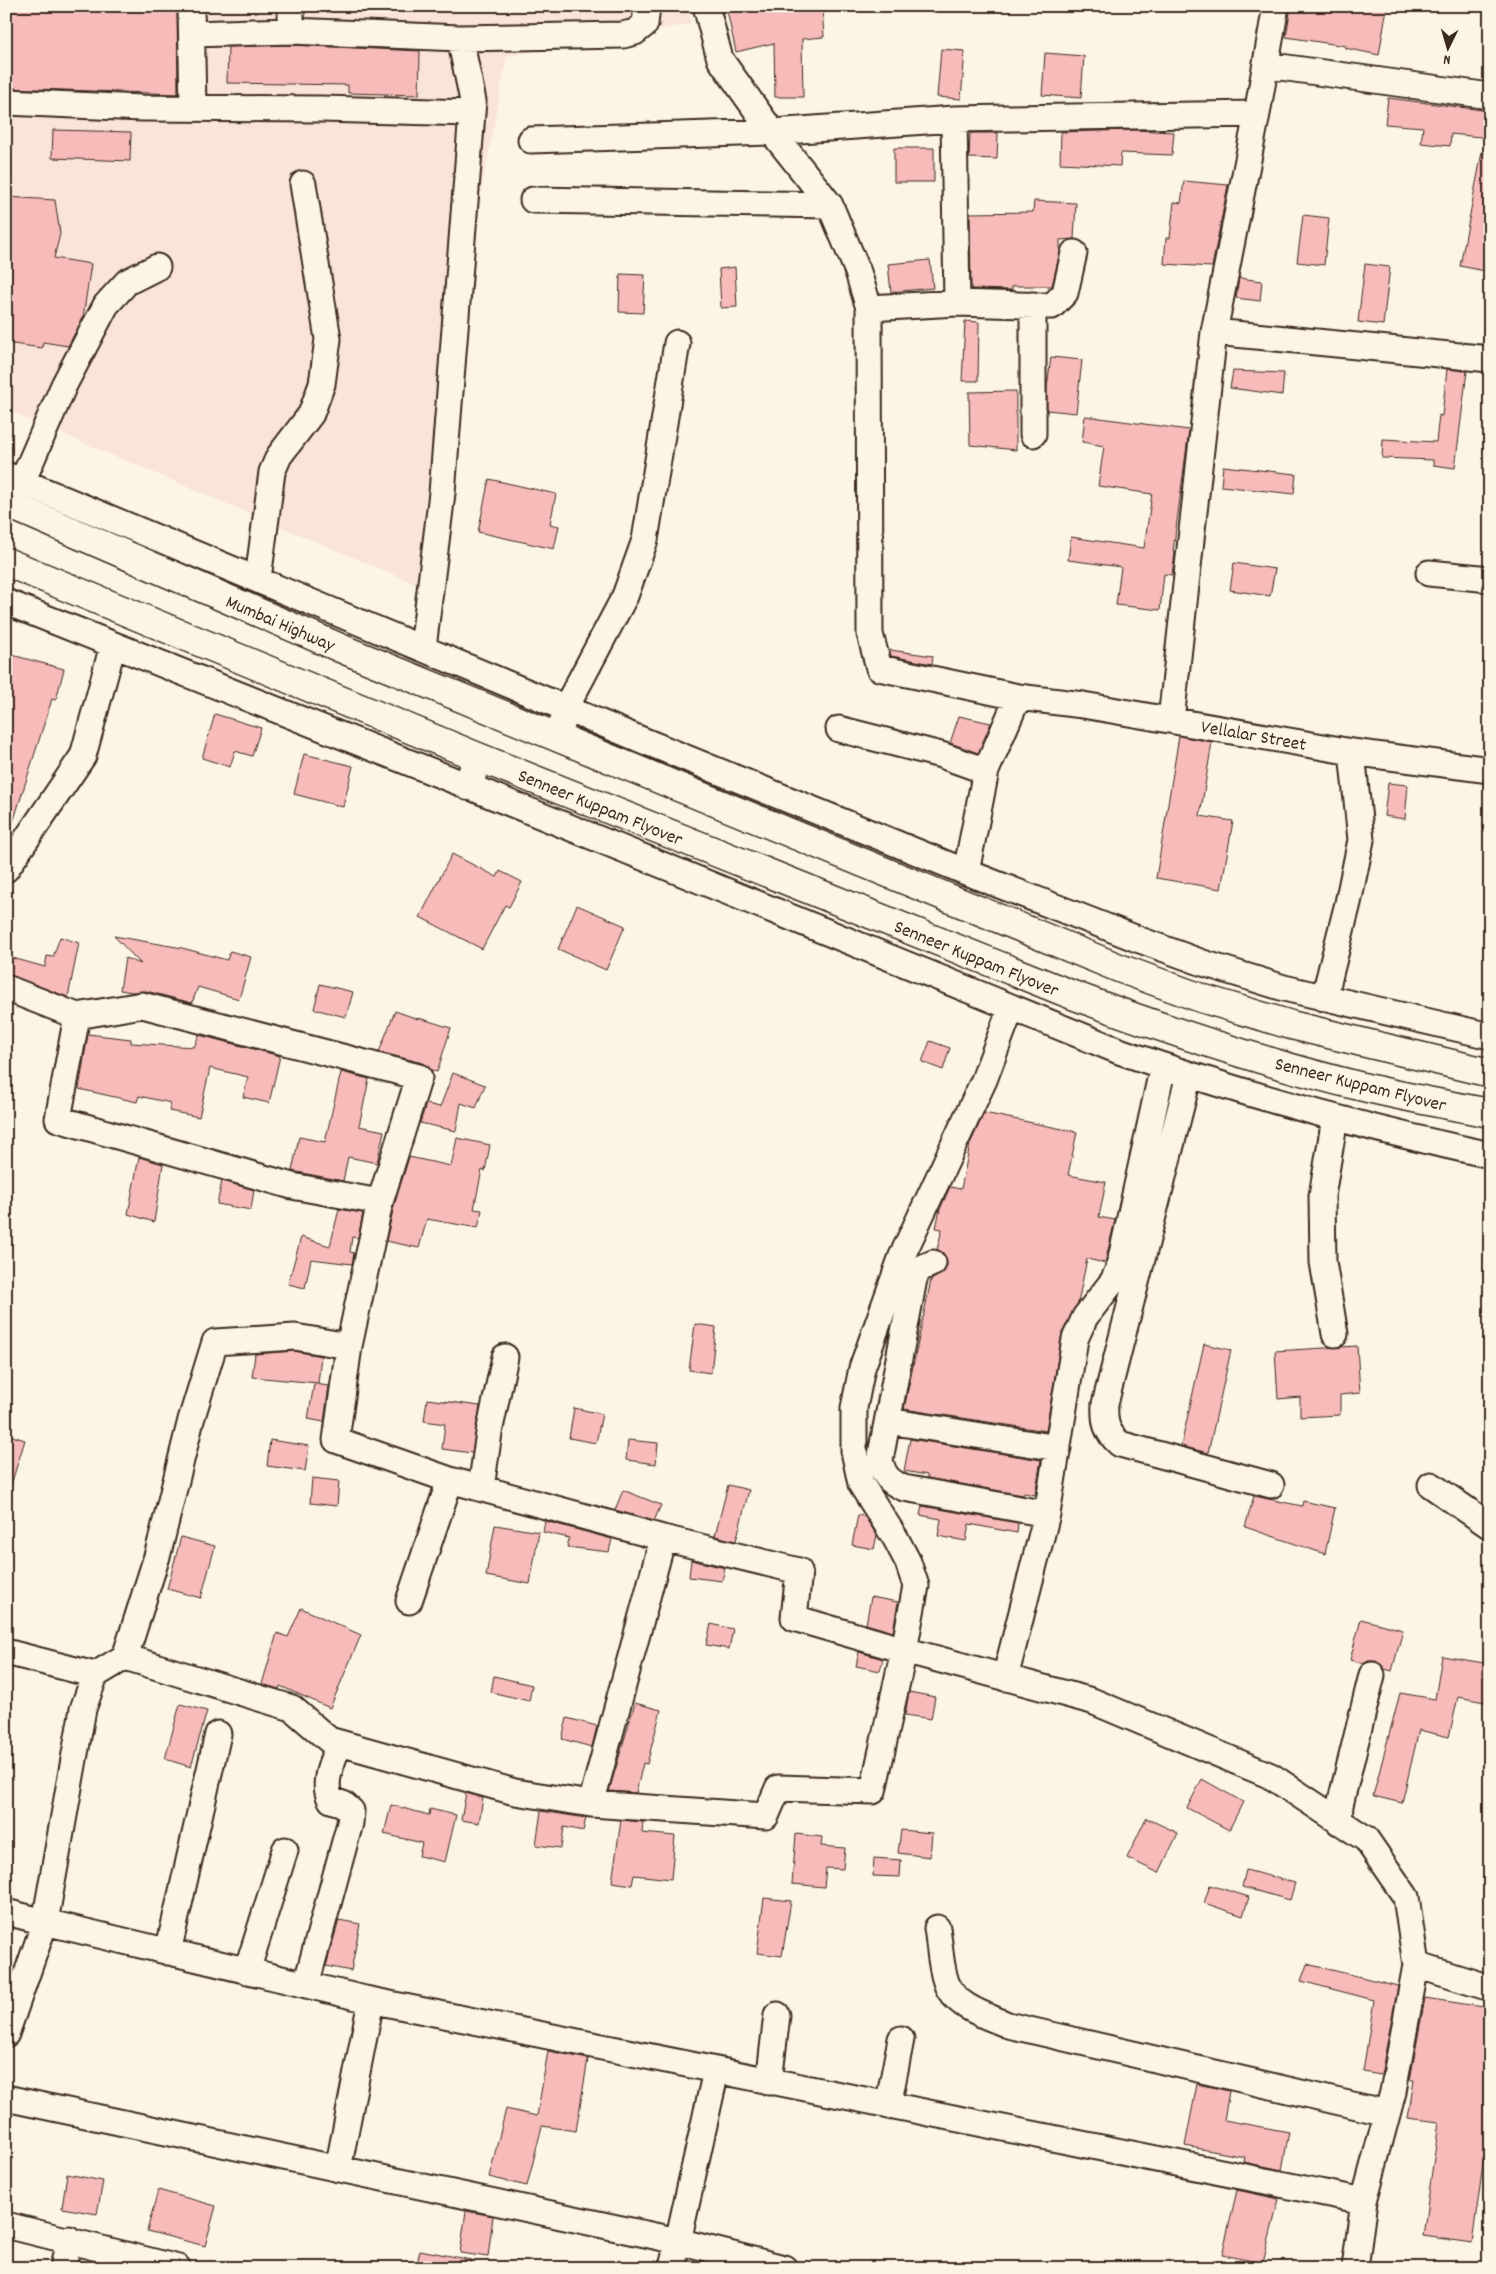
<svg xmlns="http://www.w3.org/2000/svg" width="1496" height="2274" font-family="Dekko,sans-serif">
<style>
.built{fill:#fae4d8}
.building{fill:#f7bbb9;stroke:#3b2a1e}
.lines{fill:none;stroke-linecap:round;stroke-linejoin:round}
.minor-casing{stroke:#3b2a1e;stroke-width:29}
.highway-casing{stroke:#3b2a1e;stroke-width:31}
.minor{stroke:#fcf5e5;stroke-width:25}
.highway{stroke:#fcf5e5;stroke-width:28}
.labels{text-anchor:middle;stroke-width:4;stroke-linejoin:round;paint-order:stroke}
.street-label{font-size:19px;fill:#3b2a1e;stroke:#fcf5e5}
</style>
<rect width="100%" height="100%" fill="#fcf5e5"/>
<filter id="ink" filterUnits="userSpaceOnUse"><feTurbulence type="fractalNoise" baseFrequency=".02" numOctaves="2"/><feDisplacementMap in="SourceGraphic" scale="10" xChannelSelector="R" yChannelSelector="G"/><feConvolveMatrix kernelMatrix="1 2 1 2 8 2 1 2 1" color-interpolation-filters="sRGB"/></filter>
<g filter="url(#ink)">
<path class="built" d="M6 6H688L691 24 507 56 475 225 439 594 6 410Z"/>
<path class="building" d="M7 6H177L178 94 7 88Z
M726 6H750L751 10 822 6 824 37 802 39 803 97H775L774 43 736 52Z
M1291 6H1376L1387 8 1379 55 1345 48 1346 46 1286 37Z
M291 45 420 51 419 95 348 93V85L227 83 228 47Z
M941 49 965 51 961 99 937 97Z
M1045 53 1084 56 1081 98 1042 95Z
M1388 98 1490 111V138L1451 134 1450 146 1421 143 1423 127 1385 124Z
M53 130 131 132 130 161 52 158Z
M1134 130 1174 132 1172 155 1121 153 1120 166 1060 163 1061 132Z
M970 133H998L997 159 969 158Z
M894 148H934V182H894Z
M1482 152 1490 153V272L1460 266Z
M1184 181 1228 185 1212 267 1164 264 1166 238H1170L1174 202 1181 203Z
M6 197 55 200 60 234 54 258 91 264 83 318 68 346 43 342 42 348 6 343Z
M1034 201 1076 203 1074 239 1060 240V252L1052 286H1012V290L971 289 970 213 1033 212Z
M1303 215 1329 218 1324 265 1297 262Z
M930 260 933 288 891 292 888 264Z
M1365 264 1390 267 1383 325 1358 322Z
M735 267 737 307 721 308 719 269Z
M620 274 645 275 643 313 619 312Z
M1239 278 1262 281 1260 301 1236 298Z
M965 321 979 322 978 381H962Z
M1051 357 1082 360 1076 413 1047 410V387Z
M1447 369 1467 371 1455 468 1433 465V460L1382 458 1383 439 1436 442 1439 415 1442 416Z
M1233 371 1284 373 1282 395 1230 388Z
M1016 391V450L970 445 969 392Z
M1085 416 1189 430 1173 552 1175 553 1172 575 1164 574 1160 610 1116 605 1121 567 1068 560 1071 537 1144 548 1152 494 1098 486 1104 446 1082 442Z
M1223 466 1296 474 1294 494 1221 486Z
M489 479 556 494 550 524 559 526 554 549 478 532Z
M1234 563 1275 569 1270 596 1230 590Z
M890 650 933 656 932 664 891 656Z
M12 655 64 669 56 700 52 699 10 832 6 831V677Z
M215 714 261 728 252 756 235 751 230 767 202 758Z
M959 716 991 723 978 753 950 743Z
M1179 736 1212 742 1200 816 1233 821 1221 889 1156 878Z
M304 754 353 766 343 807 294 794Z
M1388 783 1408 785 1405 819 1384 816Z
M452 854 497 877 500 871 522 882 509 907 505 905 482 949 420 917Z
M577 905 625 926 606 970 558 949Z
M114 936 182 948 227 960 230 951 251 957 239 999 198 987 192 1003 146 991 132 992 120 990 125 958 141 964Z
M60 937 79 943 68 997 6 974 9 957 45 967 47 956 53 957Z
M320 984 353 992 346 1017 314 1009Z
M395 1011 418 1019 419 1018 451 1028 437 1072 431 1070 423 1063 379 1052Z
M88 1034 131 1039V1043L194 1047 199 1035 280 1056 269 1103 243 1097 248 1077 210 1068 199 1117 169 1111 171 1103 139 1096 137 1102 79 1089Z
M930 1041 950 1048 943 1070 922 1062Z
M341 1072 369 1079 359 1126 384 1131 377 1163 348 1157 343 1181 292 1171 299 1137 325 1142Z
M453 1073 485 1085 476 1108 461 1103 456 1131 420 1123 426 1104 440 1107Z
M984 1113 1077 1132 1068 1175 1106 1182 1099 1217 1115 1220 1105 1263 1087 1259 1078 1303 1062 1333 1046 1431 904 1409 931 1280 944 1272 947 1265 946 1257 937 1250 942 1229 936 1228 940 1209 950 1187 961 1189 970 1144Z
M457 1138 490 1145 485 1171 482 1170 474 1209 482 1210 478 1228 427 1219 419 1248 386 1241 394 1206 409 1157 451 1166Z
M139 1157 163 1164 154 1222 128 1214Z
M222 1181 254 1190 251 1210 217 1204Z
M339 1209 363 1213 358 1238 352 1237 350 1252 354 1253 352 1264 311 1259 305 1288 288 1284 301 1237 330 1246Z
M695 1324 716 1327 711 1373 689 1370Z
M1204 1344 1231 1350 1208 1453 1181 1446Z
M1357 1346 1360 1393 1340 1395V1415L1300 1417V1397L1278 1399 1275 1351Z
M294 1351 321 1356 318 1383 252 1377 255 1354Z
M314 1384 329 1386 324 1422 308 1419Z
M427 1399 480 1406 472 1453 442 1449 445 1424 424 1421Z
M574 1408 602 1414 596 1443 569 1438Z
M6 1434 25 1440 10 1488 6 1487Z
M910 1439 1041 1460 1035 1495 1024 1493 1023 1495 927 1478V1475L904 1471Z
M270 1440 309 1446 305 1471 267 1466Z
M628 1440 658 1443 656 1464 626 1460Z
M312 1478 339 1481 337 1506 310 1503Z
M728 1485 749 1490 736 1541 715 1536Z
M623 1490 661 1505 654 1521 615 1510Z
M1254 1496 1302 1506 1303 1501 1335 1508 1325 1554 1245 1527Z
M922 1506 1018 1523 1017 1533 969 1524 966 1541 938 1536 941 1519 920 1515Z
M858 1515 864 1516 877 1535 874 1549 852 1545Z
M545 1521 612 1539 609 1552 567 1547 569 1538 543 1532Z
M495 1525 539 1532 530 1584 486 1576Z
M181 1537 215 1546 201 1598 167 1589Z
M691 1560 725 1568 722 1581 689 1577Z
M871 1597 898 1602 893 1632 866 1624Z
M301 1608 361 1635 330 1708 280 1686 279 1689 262 1684 277 1633 288 1637Z
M1361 1619 1403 1630 1392 1671 1385 1669 1376 1661H1368L1364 1664 1350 1660Z
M711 1624 733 1629 729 1649 706 1645Z
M859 1652 883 1659 880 1671 856 1666Z
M1442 1656 1490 1664V1703L1458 1697 1449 1737 1419 1730 1402 1803 1373 1796 1400 1693 1435 1699Z
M494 1676 532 1685 529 1701 491 1692Z
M909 1692 935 1697 931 1719 905 1715Z
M635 1703 661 1710 647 1764 643 1763 636 1793 609 1791Z
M180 1704 207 1711 191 1767 165 1759Z
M567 1718 597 1726 592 1747 562 1739Z
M1202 1779 1243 1802 1229 1830 1187 1808Z
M466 1793 483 1798 479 1823 461 1820Z
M391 1805 429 1815 430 1809 456 1815 445 1862 419 1856 422 1843 384 1834Z
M541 1811 586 1818 583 1831 564 1827 561 1848 536 1845Z
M1146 1818 1178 1833 1159 1873 1127 1858Z
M621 1820 643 1822 642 1833 675 1836 671 1879 634 1875 632 1885 612 1882Z
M901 1830 932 1833 930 1857 898 1853Z
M796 1834 822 1837 821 1846 845 1848 843 1869 826 1868 824 1887 792 1884Z
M874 1858 901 1860 900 1877 873 1876Z
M1246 1870 1295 1883 1290 1900 1242 1887Z
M1210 1885 1249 1897 1243 1916 1204 1903Z
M764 1898 791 1901 782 1956 757 1953Z
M339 1920 360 1924 351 1971 326 1966Z
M1307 1964 1398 1986 1381 2075 1363 2072 1374 2000 1301 1981Z
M1425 1998 1490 2008V2116L1472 2243 1423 2236 1439 2122 1408 2118 1414 2080H1410Z
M548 2051 588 2059 576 2131 542 2126 527 2186 489 2177 506 2109 537 2116Z
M1197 2084 1229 2091 1224 2120 1289 2132 1282 2170 1244 2162 1245 2157 1185 2146Z
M67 2174 103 2181 97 2214 62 2208Z
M158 2190 216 2206 205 2246 147 2231Z
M1237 2190 1279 2199 1263 2263 1222 2255Z
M466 2211 493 2216 488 2257 460 2253Z
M420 2250 471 2260 470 2268H416Z"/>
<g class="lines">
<defs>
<path id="minor" d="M191 6 193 108
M706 6 720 59 772 132 830 205 858 272 869 308 870 634 879 668 1018 697 1083 705 1352 752 1490 770
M291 31V6
M192 34 291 31 460 38 623 35 635 32 645 24 647 6
M1266 65 1490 96
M6 102 142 108 321 109 472 113
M954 119 957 303
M531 140 772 132 954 119 1257 114
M533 200 830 205
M869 308 957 303 1052 306 1065 293 1074 253
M1214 332 1490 359
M1033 434V305
M6 475 637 738 966 872 1140 940 1203 963 1284 988 1490 1036
M22 482 64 385 106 305 127 282 157 267
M1429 573 1490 579
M258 579 272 472 279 456 311 414 322 384 328 339 303 184
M6 602 468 786 1119 1051C1240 1093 1364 1128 1490 1155
M423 648 442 493 472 113 473 101 460 38
M1171 720 1214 332 1257 114 1276 6
M562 724 572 696 625 596 645 540 677 343
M839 729 941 755 986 771
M6 869 83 756 113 645
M966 872 986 771 1018 697
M6 988 77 1016 58 1119 292 1186 380 1202 349 1346 336 1440 450 1480 663 1538 799 1571 794 1618 904 1650 873 1791 778 1788 766 1816 591 1804 515 1792 329 1740 292 1708 125 1657 158 1553 191 1420 215 1342 295 1337 349 1346
M1324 998 1348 903 1361 840 1352 752
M1011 1008 984 1080 902 1256 862 1368 854 1408V1451L861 1484 896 1539 908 1562 916 1586 904 1650 1092 1701 1271 1776 1366 1839 1406 1897 1416 1965 1393 2092 1364 2201
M77 1016 142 1005 419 1077 380 1202
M1189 1075 1105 1404C1104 1422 1106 1432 1120 1444L1271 1485
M1335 1118 1322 1196 1323 1262 1335 1334
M933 1263 919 1269 914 1279 880 1460C883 1475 889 1482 904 1488L1047 1514
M888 1421 1058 1448
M1431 1485 1490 1526
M481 1488 489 1433 505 1357
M409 1601 450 1480
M6 1652 95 1675
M125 1657 95 1675 83 1709 45 1922 365 1999 1364 2201 1355 2268
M1005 1678 1047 1514 1075 1339 1085 1317 1113 1281 1119 1268 1163 1066
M591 1804 663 1538
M1339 1822 1340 1805 1372 1675
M6 1912 45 1922 6 2034
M937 1928C940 1946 940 1965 946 1982 953 2006 987 2016 1008 2025L1387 2113
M168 1952 218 1734
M1416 1965 1490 1988
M247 1971 285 1850
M306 1985 350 1823 351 1811 343 1804 331 1800C321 1783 333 1761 339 1743
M769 2082 777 2015
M6 2098 678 2241 784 2268
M888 2106 901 2039
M338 2169 371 2001
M6 2225 178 2268
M63 2268 69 2239
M672 2268 716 2071"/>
<path id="highway" d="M6 503 345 650 1119 968 1201 998 1291 1025 1490 1073
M6 562 478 757 1070 994C1166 1030 1264 1063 1363 1087 1405 1097 1447 1105 1490 1113
M468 786 478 757"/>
</defs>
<use href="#minor" class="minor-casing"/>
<use href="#highway" class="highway-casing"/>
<use href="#minor" class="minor"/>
<use href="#highway" class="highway"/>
</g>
</g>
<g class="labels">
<g class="street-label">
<text transform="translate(281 622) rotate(23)" y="7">Mumbai Highway</text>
<text transform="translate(1254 734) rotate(10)" y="7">Vellalar Street</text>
<text transform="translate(601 806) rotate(22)" y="7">Senneer Kuppam Flyover</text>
<text transform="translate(977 957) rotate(22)" y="7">Senneer Kuppam Flyover</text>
<text transform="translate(1361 1083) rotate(14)" y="7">Senneer Kuppam Flyover</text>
</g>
</g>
<rect width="1496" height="2274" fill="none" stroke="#fcf5e5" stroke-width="25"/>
<rect x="12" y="12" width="1471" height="2249" fill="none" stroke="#3b2a1e" stroke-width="2" filter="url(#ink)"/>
<g transform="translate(1448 48) rotate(185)" stroke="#fcf5e5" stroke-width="4" paint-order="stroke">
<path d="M0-4L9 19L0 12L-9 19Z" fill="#3b2a1e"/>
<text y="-8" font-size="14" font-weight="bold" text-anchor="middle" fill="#3b2a1e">N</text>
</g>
</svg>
